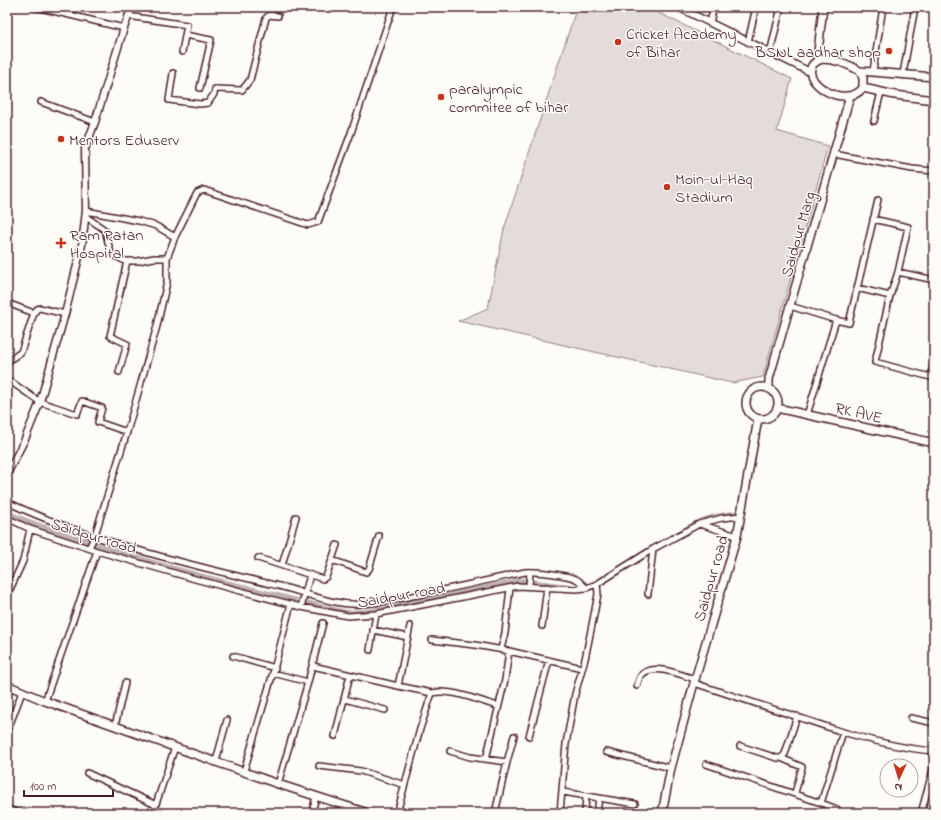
<svg xmlns="http://www.w3.org/2000/svg" width="941" height="820" font-family="'Indie Flower',sans-serif">
<style>
.pitch{fill:#e3dcda;stroke:#967e82}
.lines{fill:none;stroke-linecap:round;stroke-linejoin:round}
.canal{stroke:#c0b1b1;stroke-width:6}
.minor-casing{stroke:#4a1f2b;stroke-width:8}
.tertiary-casing{stroke:#4a1f2b;stroke-width:9}
.secondary-casing{stroke:#4a1f2b;stroke-width:10}
.minor{stroke:#fdfcf7;stroke-width:5}
.tertiary{stroke:#fdfcf7;stroke-width:6}
.secondary{stroke:#fdfcf7;stroke-width:7}
.poi-dot{fill:#c8321e;stroke:#fdfcf7;stroke-width:1.5}
.labels{text-anchor:middle;stroke-width:3;stroke-linejoin:round;paint-order:stroke}
.poi-label{font-size:16px;fill:#4a1f2b;stroke:#fdfcf7;text-anchor:start}
.street-label{font-size:16px;fill:#4a1f2b;stroke:#fdfcf7}
</style>
<rect width="100%" height="100%" fill="#fdfcf7"/>
<filter id="ink" filterUnits="userSpaceOnUse"><feTurbulence type="fractalNoise" baseFrequency=".025" numOctaves="2"/><feDisplacementMap in="SourceGraphic" scale="8" xChannelSelector="R" yChannelSelector="G"/><feConvolveMatrix kernelMatrix="1 2 1 2 8 2 1 2 1" color-interpolation-filters="sRGB"/></filter>
<g filter="url(#ink)">
<path class="pitch" d="M577 7H647L792 79 777 131 828 146 763 377 732 383 458 321 488 308 504 229Z"/>
<g class="lines">
<path class="canal" d="M7 513C35 526 64 534 93 544 176 572 262 592 347 613L368 612 521 581 569 587
M694 525C708 517 724 515 740 513"/>
<defs>
<path id="minor" d="M36 7 124 28
M128 16 187 25 182 52
M710 22 714 7
M185 35 211 40 200 88
M748 42 756 7
M770 53 781 7
M873 71 883 7
M173 73 169 100 200 104 208 103 214 94 215 89 242 90 250 80 266 18 269 15 278 16
M903 74 915 7
M41 102 95 122
M874 121 881 92
M834 154 912 169 934 171
M86 211 139 221 156 226 175 237
M85 216 105 230 111 254 125 261H138L154 258H167
M898 272 934 280
M857 288 890 296 898 272 908 227 873 219
M890 296 875 362 934 378
M7 303 34 313
M790 306 836 320
M7 362 21 352 34 313 37 309 40 308 65 314
M119 372 127 344 110 336 127 261
M930 377 934 363
M7 379 40 402 77 414 82 401 102 408 98 422 127 432
M807 415 836 320 849 323 878 200
M7 502C93 542 187 564 279 586 305 592 333 606 361 604 380 604 399 598 418 595 454 588 489 580 525 572 535 571 568 575 576 579 580 581 583 585 586 588
M7 518 30 529 97 551 195 579 301 607 348 616 376 614 518 586 576 589 586 588 597 584 653 549 699 524 722 518 741 516
M700 524 737 536
M89 548 95 535 127 432 157 326 167 282V258L175 237 197 193 204 190 308 225 318 222 351 133 393 7
M258 558 323 579 326 577 337 545
M332 560 366 572 369 569 379 536
M282 565 296 517
M529 586 530 572
M648 594 653 549
M7 596 23 561 30 529
M301 607 310 575
M542 626 547 587
M373 630 408 637
M432 640 475 645 509 651 582 668
M501 649 505 633 510 588
M370 650 376 614
M233 656 275 668
M313 666 398 686 410 626
M273 673 308 682
M694 683 843 732
M637 686C638 683 639 679 640 677 650 661 681 675 695 679
M432 693C451 688 479 701 498 706
M345 699 385 710
M45 701 97 551
M911 718 934 723
M115 726 125 683
M7 732 22 692
M335 736 350 675
M529 736 549 660
M740 746 777 758H781L785 754 797 716
M450 751 470 757 507 762
M606 752 671 768
M781 758 802 767 795 793
M486 759 505 680 509 651
M216 761 227 720
M706 764 821 803 843 732C873 741 903 749 934 751
M319 766 361 771 405 785
M244 771 273 673 291 604
M87 773 156 805
M278 784 308 682 323 623
M563 792 635 804
M821 803 837 809 836 813
M7 809 20 813
M585 811 586 796
M153 813 175 747
M312 813 316 796
M397 813 420 729 432 693 398 686
M495 813 507 762 514 736
M560 813 566 744 575 694 585 659 592 625 598 594 597 584
M597 813 599 798
M921 813 934 766"/>
<path id="tertiary" d="M678 7 810 72
M7 474 25 439 40 402 65 314 82 245 86 211 85 149 95 122 124 28 132 7"/>
<path id="secondary" d="M822 59C836 59 848 64 860 71L863 78V88C841 114 787 71 822 59Z
M817 61 823 7
M860 71 934 77
M863 88 895 95 934 100
M746 403a16 16 0 1 1 32 0a16 16 0 1 1-32 0Z
M769 389V379L850 96
M777 408 934 443
M7 685 45 701 278 784 368 813
M662 813 671 768 694 683 737 536 758 419"/>
</defs>
<use href="#minor" class="minor-casing"/>
<use href="#tertiary" class="tertiary-casing"/>
<use href="#secondary" class="secondary-casing"/>
<use href="#minor" class="minor"/>
<use href="#tertiary" class="tertiary"/>
<use href="#secondary" class="secondary"/>
</g>
</g>
<g class="poi-dot">
<circle cx="618" cy="42" r="4"/>
<circle cx="889" cy="51" r="4"/>
<circle cx="441" cy="97" r="4"/>
<circle cx="61" cy="139" r="4"/>
<circle cx="667" cy="187" r="4"/>
<path d="M59 237h4v4h4v4h-4v4h-4v-4h-4v-4h4z"/>
</g>
<g class="labels">
<g class="poi-label">
<text x="626" y="39">Cricket Academy<tspan x="626" dy="18">of Bihar</tspan></text>
<text x="881" y="57" text-anchor="end">BSNL aadhar shop</text>
<text x="449" y="94">paralympic<tspan x="449" dy="18">commitee of bihar</tspan></text>
<text x="69" y="145">Mentors Eduserv</text>
<text x="675" y="184">Moin-ul-Haq<tspan x="675" dy="18">Stadium</tspan></text>
<text x="70" y="240">Ram Ratan<tspan x="70" dy="18">Hospital</tspan></text>
</g>
<g class="street-label">
<text transform="translate(797 234) rotate(-74)" y="6">Saidpur Marg</text>
<text transform="translate(859 412) rotate(13)" y="6">RK AVE</text>
<text transform="translate(94 535) rotate(17)" y="6">Saidpur road</text>
<text transform="translate(710 578) rotate(-74)" y="6">Saidpur road</text>
<text transform="translate(401 594) rotate(-10)" y="6">Saidpur road</text>
</g>
</g>
<rect width="941" height="820" fill="none" stroke="#fdfcf7" stroke-width="24"/>
<rect x="12" y="12" width="917" height="796" fill="none" stroke="#4a1f2b" stroke-width="1.5" filter="url(#ink)"/>
<g transform="translate(899 778) rotate(184)"><circle r="19" fill="#fdfcf7" stroke="#b5a4a5"/>
<path d="M0-3L7 15L0 10L-7 15Z" fill="#c8321e"/>
<text y="-6" font-size="11" font-weight="bold" text-anchor="middle" fill="#4a1f2b">N</text>
</g>
<path d="M24 790v6h89v-6" fill="none" stroke="#4a1f2b" stroke-width="2"/>
<text x="30" y="790" font-size="12" fill="#4a1f2b" stroke="#fdfcf7" stroke-width="3" paint-order="stroke">100 m</text>
</svg>
